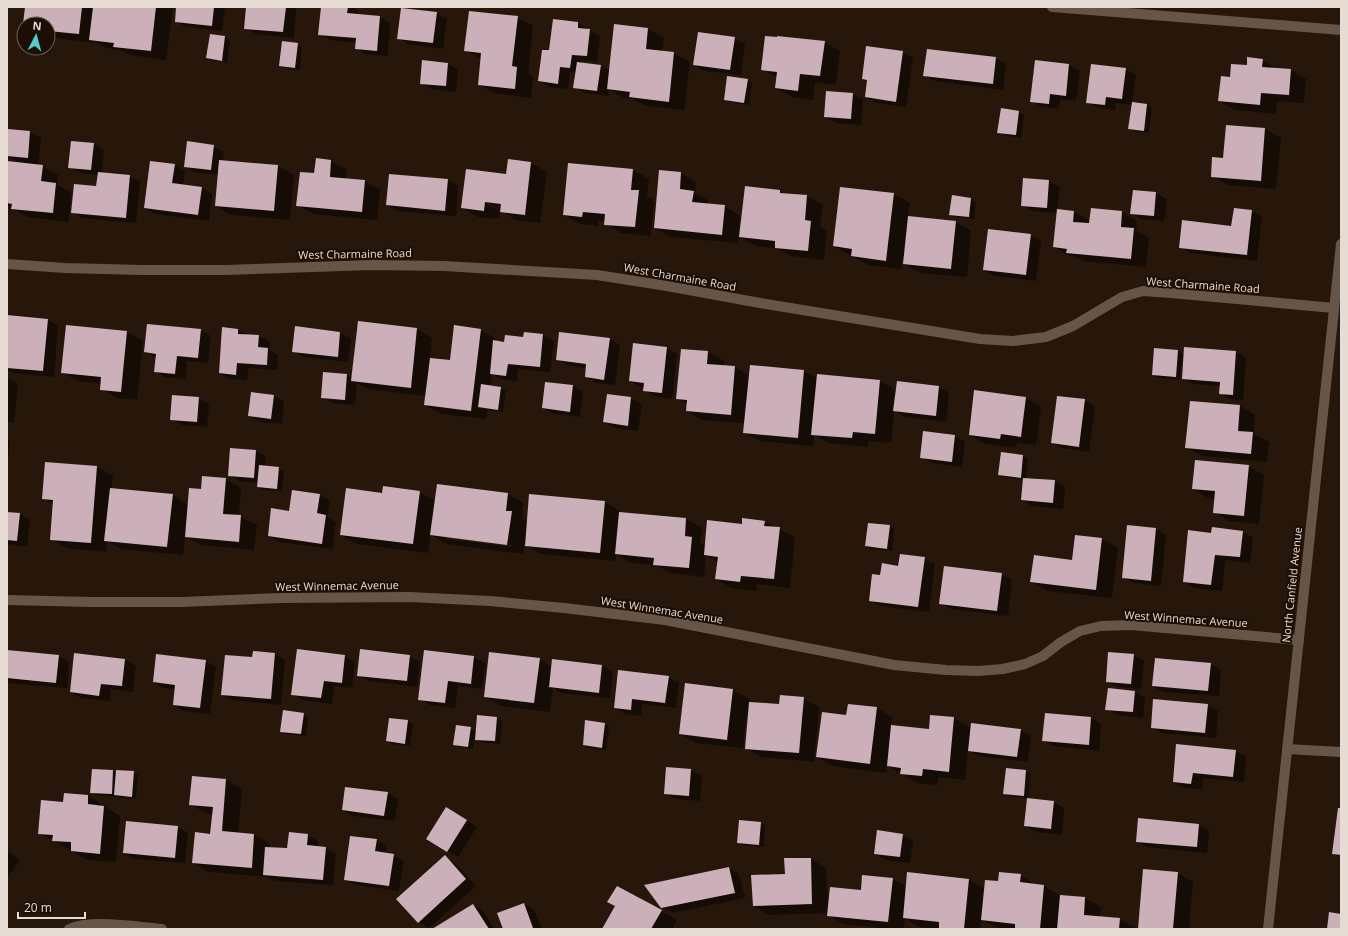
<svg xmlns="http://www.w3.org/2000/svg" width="1348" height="936" font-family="'Open Sans',sans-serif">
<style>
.shadow{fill:#0007;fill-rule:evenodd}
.building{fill:#cbb0ba}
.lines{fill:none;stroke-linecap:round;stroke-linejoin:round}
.minor{stroke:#675647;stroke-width:10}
.tertiary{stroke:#675647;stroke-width:10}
.labels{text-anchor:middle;stroke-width:4;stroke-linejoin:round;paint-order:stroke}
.street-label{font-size:11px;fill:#e7dcd4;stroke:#1c0e03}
</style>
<rect width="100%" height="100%" fill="#26170a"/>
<path class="shadow" d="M26 7H173L166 60 130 55 120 50 106 48 94 41V43L48 37V24H24Z
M177 7H225L222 31 186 27 176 21Z
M247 7H296L294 38 256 34 245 28Z
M322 7H353L358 10V15L380 17 390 23 388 56 366 54 356 48 357 43 330 40 319 34Z
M436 13 447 19 443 49 408 44 398 38Z
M517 17 533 26 528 73 533 77 531 98 494 93 479 84 481 59 465 50Z
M553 20 578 23 600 36 597 62 582 60V63L600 65 610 71 648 29 664 38 662 51 674 53 690 62 684 110 646 106 633 99 624 98 609 89 608 96 585 93 575 87 576 73 570 72 568 89 550 87 539 81 550 52Z
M210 35 225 37 230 40 227 63 212 60 207 58Z
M734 38 745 44 741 75 705 71 694 65Z
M824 42 840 51 836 85 815 82 813 100 792 97 776 88 778 78 762 69Z
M297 44 302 47 300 70 285 68 280 65Z
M902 52 913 58 906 107 876 103 866 97 868 82 863 79Z
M996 58 1006 64 1003 90 935 81 924 75Z
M1263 60 1278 69 1291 70 1306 79 1304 103 1277 101 1276 114 1235 110 1219 101 1231 78 1248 66Z
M423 61 448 64 458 70 456 92 431 89 421 83Z
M1036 61 1069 65 1080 71 1076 101 1060 99 1059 109 1042 107 1031 101Z
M1125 69 1136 75 1132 103 1147 105 1152 108 1149 133 1134 131 1129 128 1132 105 1116 103 1115 110 1098 108 1087 102Z
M747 80 752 83 749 105 730 102 725 99Z
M853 94 863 100 861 125 836 123 825 117Z
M1002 110 1019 112 1024 115 1021 138 1003 135 999 133Z
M1227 126 1265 129 1281 138 1276 189 1228 185 1212 176 1224 159Z
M8 130 30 132 41 138 38 165 42 166 58 175 57 185 72 193 68 222 28 217 7 206V162L20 163 7 156Z
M94 144 104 150 102 173 129 176 140 182 136 223 82 218 72 212 97 187 98 175 80 173 70 167Z
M213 146 224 152 223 161 278 166 294 175 290 220 231 215 216 206 218 175 195 172 185 166Z
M317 159 331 161 347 170 346 179 364 181 380 190 377 220 313 214 298 205 315 174Z
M509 160 531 163 547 172 540 223 516 220 481 198 480 200 500 212 499 219 478 217 462 208 507 175Z
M569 164 633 170 649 179 647 196 654 200 651 236 621 233 605 224 606 221H599L598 226 580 224 564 215Z
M174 165 185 171 183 186 202 188 212 194 209 221 155 214 145 208Z
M681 173 696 182 695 193 709 201 708 205 725 206 740 216 738 243 670 237 655 228Z
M1024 179 1049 181 1060 187 1057 210 1074 212 1091 221 1122 212 1137 221 1136 231 1149 238 1146 267 1083 261 1074 256H1070L1054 247 1058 213 1032 211 1022 205Z
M448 180 458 186 456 216 398 211 387 205Z
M841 188 894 194 910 203 908 217 956 222 971 231 967 277 920 273 904 264 905 256H903L901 269 868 265 834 246Z
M780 191 786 194 807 196 823 205 820 227 827 231 824 260 791 256 777 248 756 246 740 237Z
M1134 191 1156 193 1167 199 1164 221 1141 219 1131 213Z
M952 196 971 199 976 202 974 219 955 217 950 214Z
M1252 211 1262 217 1257 261 1190 253 1180 247 1232 227Z
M1030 235 1041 241 1036 281 994 276 984 270Z
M7 316 48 320 58 326 54 377 13 373 7 370Z
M67 326 127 332 143 341 137 400 117 398 101 389 102 384 78 381 62 372Z
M296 327 340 332 351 339 348 362 303 357 293 351Z
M417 329 432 338 430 359 451 361 481 330 496 339V342L505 343 524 338 525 333 543 335 554 341 550 372 518 369 517 381 501 379 492 374 490 386 501 388 506 391 503 412 488 410 486 419 441 414 425 405 426 396 368 389 357 383 355 405 333 403 322 397 347 375 352 378Z
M200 330 211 336 208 363 187 361 186 379 165 377 155 371 156 358 145 352Z
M238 330 248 336H259L270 342 269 349 278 355 277 370 248 368 247 380 230 379 220 373Z
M609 339 620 345 615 385 596 383 586 377 587 368 567 365 557 359Z
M667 348 677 354 672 399 654 396 644 390V387H640L630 381Z
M682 350 708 352 724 361 723 366 735 367 750 376V366L804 371 818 379V375L880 381 897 391 939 387 949 393 946 422 905 417 894 410 891 443 868 441V447L828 443 814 435 813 446 760 441 744 432 745 423 702 420 687 411V404L677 398Z
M1178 351 1184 355 1235 352 1246 358 1243 400 1230 399 1220 393V386L1193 384 1183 378 1184 362H1182L1180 380 1158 378 1153 375Z
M7 378 18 384 14 422H7Z
M546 383 573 386 583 392 580 417 554 414 543 408Z
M608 395 631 398 642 404 638 431 615 428 604 422Z
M274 396 284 402 282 424 260 422 249 416Z
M198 398 209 404 207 427 182 425 171 419Z
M1026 398 1041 407 1036 445 1017 443 1016 448 985 444 970 435Z
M1084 400 1095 406 1089 452 1062 448 1052 442Z
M1240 406 1255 415 1254 434 1269 442 1267 462 1202 456 1186 447Z
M955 436 965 442 962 467 932 463 921 457Z
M7 439 10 440 7 467Z
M256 451 266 457 265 467 279 468 284 471 282 491 263 490 258 487V483L239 481 229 475Z
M1023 456 1028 458 1026 479 1055 481 1065 487 1063 509 1032 506 1022 500 1024 480 1004 477 999 475Z
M1248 466 1264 475 1259 524 1229 521 1214 512 1215 499 1208 498 1193 489Z
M97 467 113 476 111 489 173 495 189 505 226 479 241 488 239 516 257 525 254 550 202 545 185 536 183 555 121 549 107 541 106 552 67 548 51 539 54 505 43 498Z
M419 492 436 501 508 494 523 503 522 518 528 522 605 502 620 511V513L686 519 702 528 700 543 706 546 743 525 765 522 795 537 790 588 757 584 756 591 732 588 716 579 718 562 706 556 704 577 670 573 656 565 631 563 616 554V561L541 554 524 544 523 554 447 544 431 535 428 553 357 544 341 535 383 494ZM446 537 512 545V547L446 539Z
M319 494 330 501 327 517 336 522 332 549 279 542 269 536 290 512Z
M7 513 20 514 30 520 27 547 7 544Z
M890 526 894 529 892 551 871 549 866 546Z
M1156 529 1166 535 1161 586 1133 583 1123 577Z
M1243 532 1253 538 1250 563 1225 560 1222 591 1194 588 1184 582 1212 534Z
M1076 536 1102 539 1118 548 1112 598 1047 591 1031 582 1073 561Z
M924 558 935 564 929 612 880 606 870 600 881 576 899 567Z
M1001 574 1012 580 1008 616 951 609 940 603Z
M297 650 345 656 355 662 352 688 334 686 332 704 303 700 292 694Z
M7 651 59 656 69 662 67 688 7 683Z
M425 651 474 657 485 663 482 689 458 686 455 708 430 705 419 699Z
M75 654 125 660 136 666 133 692 111 689 110 701 81 698 71 692Z
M275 654 285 660 281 705 232 700 222 694 253 658Z
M1133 655 1144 661 1141 689 1117 687 1107 681Z
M409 656 420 662 417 687 369 681 358 675Z
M539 659 552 667 553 660 602 666 613 672 610 698 561 693 553 688 550 712 501 706 485 697Z
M205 661 216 667 210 714 184 711 174 705 176 689 164 688 154 682Z
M1211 664 1221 670 1219 696 1164 692 1153 686Z
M668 677 679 683 676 708 642 704 641 716 625 714 615 708Z
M686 685 733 690 749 699 748 703 780 705 803 698 819 707 814 762 761 757 746 748 748 718H746L743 748 696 743 681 734Z
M1135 692 1145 698 1143 718 1117 715 1107 709Z
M1208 705 1218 711 1216 738 1162 733 1152 727Z
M877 708 892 717 891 726 930 730 931 716 954 718 972 728 1020 730 1031 736 1028 762 979 756 968 750 965 780 938 777 937 785 917 783 886 765V773L833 766 817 757 847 716Z
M303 714 308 717 306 736 286 734 281 731Z
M1046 714 1091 718 1101 724 1099 751 1053 746 1043 740Z
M497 718 502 721 500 744 481 742 474 738 473 749 459 747 454 745 470 728 477 732Z
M390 719 408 721 413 724 410 746 392 744 388 741Z
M604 724 609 727 606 750 589 748 584 745Z
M1236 751 1246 757 1244 782 1203 778 1202 789 1184 788 1174 782Z
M667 768 691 770 702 776 700 801 676 799 665 793Z
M113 771 117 773 133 772 138 775 136 799 120 798 116 796V797L96 795 91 792Z
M1026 771 1031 774 1028 799 1054 802 1064 808 1062 835 1036 832 1025 826 1028 798 1009 796 1004 793Z
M192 777 226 780 242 789 238 833 254 835 270 844 269 848 288 850 308 835 318 841V847L325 848 336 854 333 885 274 881 268 877 209 872 193 863 211 835 213 814 206 813 190 804Z
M387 793 398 799 395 821 353 816 343 810Z
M88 796 120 816 116 862 87 860 72 851V849H69L39 833 64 803Z
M1341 809V858L1333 854Z
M457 814 477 827 458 857 448 851Z
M760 823 765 825 764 847 743 845 738 842Z
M1199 825 1209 831 1207 853 1147 847 1137 841Z
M177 827 188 833 185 863 134 859 124 853Z
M902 835 913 841 910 863 885 860 875 854Z
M351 837 377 840 387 846 386 854 393 855 404 861 399 891 356 885 345 879Z
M7 851 20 861 7 878Z
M445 857 455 863 476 886 429 928 419 922Z
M811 859 826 868 828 910 862 891 892 879 907 887 969 880 985 889 998 882 1020 875 1036 885 1044 886 1060 896 1085 898 1101 907 1100 917 1120 919 1136 929H1000L981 919 980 929H939L919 927 905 918 904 929H890L844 924 828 915 829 913 769 915 754 906 786 875Z
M729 868 739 874 745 898 673 913 662 907Z
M1178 873 1193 882 1189 929H1139Z
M524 904 534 910 542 929H504Z
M473 905 483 911 494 929H434Z
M661 911 677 920 672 929H603Z"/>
<path class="building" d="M25 7H82L79 34 48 31V24H23Z
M93 7H156L151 51 113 47 114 43 89 40Z
M176 7H214L212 26 175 22Z
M246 7H286L283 32 244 29Z
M321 7H348L347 13 380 16 377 51 355 49 356 38 318 35Z
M401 8 437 12 433 43 397 39Z
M469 11 518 16 512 66 517 67 515 89 478 85 481 53 464 51Z
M553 19 578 22V28L590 29 587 56 572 55 570 68 560 67 558 84 538 81 542 50H549Z
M614 24 648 28 646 49 674 52 669 102 629 97 630 92 607 89Z
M698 32 735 37 730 70 693 65Z
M210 34 225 36 222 61 206 58Z
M765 36 777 37V36L825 41 820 76 800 74 798 91 775 88 777 72 761 70Z
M282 41 298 43 295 68 279 66Z
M866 46 903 51 896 102 865 97 867 80 862 79Z
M927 49 996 57 993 84 923 76Z
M1247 57 1263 59 1262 67 1291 69 1289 95 1261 93 1260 105 1218 101 1221 76 1230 77 1231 64 1247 65Z
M422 60 448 63 446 86 420 84Z
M1035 60 1069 64 1066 96 1050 94 1049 104 1030 102Z
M577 62 601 65 597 91 573 88Z
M1091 64 1126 68 1122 99 1106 97 1105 105 1086 103Z
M727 76 748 79 744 103 724 100Z
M826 91 853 93 851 119 824 117Z
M1132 102 1147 104 1144 131 1128 129Z
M1001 108 1019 111 1016 135 997 133Z
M1226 125 1265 128 1261 181 1211 177 1212 157 1223 158Z
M8 129 30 131 28 158 7 156Z
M71 141 94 143 91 170 68 168Z
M187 141 214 145 211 170 184 167Z
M316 158 331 160 330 177 365 180 362 212 296 206 300 172 314 173Z
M508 159 531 162 525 215 500 212 501 204 485 202 484 211 461 208 466 169 506 174Z
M219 160 278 165 274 211 215 206Z
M7 161 43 165 41 181 56 183 53 213 11 209 12 204 7 203Z
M150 161 175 164 172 183 202 187 198 215 144 208Z
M568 163 633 169 631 190H639L635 227 604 225 605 214 583 212 582 217 563 215Z
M659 170 681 172 680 189 694 191 692 202 725 205 722 235 654 228Z
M98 172 130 175 126 218 71 213 74 184 96 186Z
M389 174 448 179 445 211 386 205Z
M1023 178 1049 180 1047 208 1021 206Z
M745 186 780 190V193L807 195 805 220 811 221 808 251 775 248V241L739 237Z
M840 187 894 193 886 261 851 256 852 249 833 246Z
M1133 190 1156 192 1154 216 1130 214Z
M952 195 971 198 969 217 949 215Z
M1091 208 1122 211 1121 227 1134 228 1131 259 1066 253 1067 249 1053 247 1057 209 1074 211 1073 222 1089 223Z
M1234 208 1252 210 1247 255 1179 248 1182 220 1231 226Z
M908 216 956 221 951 269 903 264Z
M988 229 1031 234 1026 275 983 270Z
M7 315 48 319 43 371 7 368Z
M358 321 417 328 411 388 351 381Z
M147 324 201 329 198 358 177 356 175 374 154 372 156 354 144 352Z
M66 325 127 331 121 392 100 390 101 377 61 373Z
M454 325 481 329 471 411 424 405 430 358 450 360Z
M295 326 340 332 338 357 292 352Z
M222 327 238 329V334L259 335 258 347 268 348 267 365 237 363 236 375 219 373Z
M524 332 543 334 540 367 508 364 506 376 490 374 493 340 504 342 505 335 523 337Z
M559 332 610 338 604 380 585 377 586 364 556 360Z
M633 343 667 347 662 393 643 391 644 383 629 381Z
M1184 347 1236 351 1233 395 1219 394 1220 382 1182 379Z
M1154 348 1178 350 1176 377 1152 375Z
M681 349 708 351 707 364 735 366 731 415 686 411 687 400 676 399Z
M750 365 804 370 798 438 743 433Z
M323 372 347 374 345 400 321 398Z
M817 374 880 380 875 434 853 432 852 438 811 435Z
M897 381 939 386 936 416 893 411Z
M545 382 573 385 570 412 542 408Z
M481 384 501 387 498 410 478 407Z
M974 390 1026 397 1021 437 1001 434 1000 439 969 435Z
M251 392 274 395 271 419 248 416Z
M607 394 631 397 628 426 603 422Z
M172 395 199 397 197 422 170 420Z
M1057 396 1085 399 1079 447 1051 443Z
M1190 401 1240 405 1238 431 1253 432 1251 454 1185 448Z
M923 431 955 435 952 462 920 458Z
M230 448 256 450 254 478 228 476Z
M1001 452 1023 455 1021 478 998 475Z
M1195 460 1249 465 1244 516 1213 513 1215 491 1192 489Z
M45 462 97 466 91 543 50 540 53 500 42 499Z
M259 465 279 467 277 489 257 487Z
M202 476 226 478 223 514 241 515 239 542 185 537 189 488 201 489Z
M1023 478 1055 480 1053 503 1021 500Z
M437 484 508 493 506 511H512L507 545 430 535Z
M383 486 420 491 413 544 340 535 346 488 382 493Z
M110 488 173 494 167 547 104 541Z
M292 490 320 494 317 513 326 515 322 544 268 536 271 508 289 511Z
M529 494 605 501 600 553 525 546Z
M7 512 20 513 17 541 7 540Z
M619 512 686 518 685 536 692 537 689 568 653 565 654 558 615 554Z
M742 518 765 521 764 526 780 527 774 579 741 576 740 582 715 579 718 557 704 555 707 520 742 524Z
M868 523 890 525 887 549 865 546Z
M1127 525 1156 528 1151 581 1122 578Z
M1212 527 1243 531 1240 557 1215 555 1211 585 1183 582 1188 530 1211 533Z
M1075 535 1102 538 1096 590 1030 582 1034 555 1072 560Z
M900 554 925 557 918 607 869 601 872 574 880 575 882 563 898 566Z
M944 566 1002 573 997 611 939 604Z
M297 649 345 655 342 683 324 681 321 698 291 695Z
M360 649 410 655 407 681 357 676Z
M7 650 59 655 56 683 7 678Z
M424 650 474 656 471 684 448 681 445 703 418 700Z
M253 651 275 653 271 699 221 695 225 655 252 657Z
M489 652 540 658 534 703 484 697Z
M1108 652 1134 654 1131 684 1106 682Z
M74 653 125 659 122 686 101 684 99 696 70 692Z
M156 654 206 660 200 708 173 705 175 685 153 682Z
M1155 658 1211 663 1208 691 1152 686Z
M552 659 602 665 599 693 549 687Z
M618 670 669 676 665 703 632 699 631 710 614 708Z
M685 683 733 689 727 740 679 734Z
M1108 688 1135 691 1133 712 1105 710Z
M780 695 804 697 799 753 745 749 749 702 779 704Z
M1153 699 1208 704 1205 733 1151 728Z
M848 704 877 707 870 764 816 757 822 712 846 715Z
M283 710 304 713 301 734 280 732Z
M1045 713 1091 717 1089 745 1042 741Z
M477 715 497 717 495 741 475 740Z
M930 715 954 717 949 772 923 769 922 776 900 774 901 768 887 766 891 725 929 729Z
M389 718 408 720 405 744 386 741Z
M585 720 605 723 602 748 583 745Z
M971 723 1021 729 1017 757 968 751Z
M456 725 471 727 468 747 453 745Z
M1176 744 1236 750 1233 777 1193 773 1191 784 1173 782Z
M666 767 691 769 689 796 664 794Z
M1006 768 1026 770 1024 796 1003 794Z
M92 769 113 770 112 794 90 793Z
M116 770 134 771 132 797 114 795Z
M192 776 226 779 222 831 254 834 252 868 192 863 195 832 210 834 213 807 189 805Z
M345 787 388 792 384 816 342 810Z
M64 793 88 795V804L104 806 100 854 71 851V842L52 841 53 835 38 834 41 800 63 802Z
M1027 798 1054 801 1051 829 1024 826Z
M446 807 467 820 447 852 426 839Z
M1338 808H1341V855L1332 854Z
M1138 818 1199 824 1197 847 1136 842Z
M739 820 761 822 759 845 737 843Z
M126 821 178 826 175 858 123 853Z
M877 830 903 834 900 857 874 854Z
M289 832 308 834 307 845 326 847 323 880 263 875 265 847 287 848Z
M350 836 377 839 375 851 394 854 389 886 344 880Z
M445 855 466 879 418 923 396 899Z
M784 858H811L812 904 753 906 751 875 785 874Z
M729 867 735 893 661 908 644 885Z
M1143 869 1178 872 1173 929H1138Z
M907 872 969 879 964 929H939V922L903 918Z
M999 872 1021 874 1020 882 1044 885 1040 929H1015V924L981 920 985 880 998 881Z
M862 875 893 878 888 922 827 916 830 887 861 890Z
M617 886 662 910 651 929H602L615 906 607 902Z
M1060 895 1085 897 1084 915 1120 918 1119 929H1057Z
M524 903 533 928 530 929H503L497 913Z
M473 904 489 929H432Z
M1329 912 1341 914V929H1327Z"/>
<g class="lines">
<path class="minor" d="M1052 7 1341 30
M7 264 65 268 142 270H225L372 265 444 266 597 275 667 286 760 303 980 339 1013 341 1046 337 1073 326 1122 297 1143 291 1171 293 1334 308
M7 600 90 602H181L281 598 410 597 490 601 564 608 665 620 894 665 946 670 978 671 1003 669 1025 664 1043 656 1061 642 1080 631 1101 626 1131 625 1299 640
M1287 749 1341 752
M69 929C92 919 136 927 162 929"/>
<path class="tertiary" d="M1268 929 1341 244"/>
</g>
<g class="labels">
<g class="street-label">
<text transform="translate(355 254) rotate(-1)" y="4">West Charmaine Road</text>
<text transform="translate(680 277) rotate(10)" y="4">West Charmaine Road</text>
<text transform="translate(1203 285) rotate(4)" y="4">West Charmaine Road</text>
<text transform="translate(1292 585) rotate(-84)" y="4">North Canfield Avenue</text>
<text transform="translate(337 586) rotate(-1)" y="4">West Winnemac Avenue</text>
<text transform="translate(662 610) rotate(9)" y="4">West Winnemac Avenue</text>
<text transform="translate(1186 619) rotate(4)" y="4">West Winnemac Avenue</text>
</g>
</g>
<rect width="1348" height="936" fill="none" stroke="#e7dcd4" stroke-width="16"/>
<g transform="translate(36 36) rotate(6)"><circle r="19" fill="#1c0e03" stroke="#6d6057"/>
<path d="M0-3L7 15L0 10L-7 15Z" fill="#53cdc9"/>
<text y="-6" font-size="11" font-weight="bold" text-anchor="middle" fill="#e7dcd4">N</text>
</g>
<path d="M18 912v6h67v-6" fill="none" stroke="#e7dcd4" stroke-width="2"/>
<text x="24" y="912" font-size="12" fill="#e7dcd4" stroke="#1c0e03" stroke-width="3" paint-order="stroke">20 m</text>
</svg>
